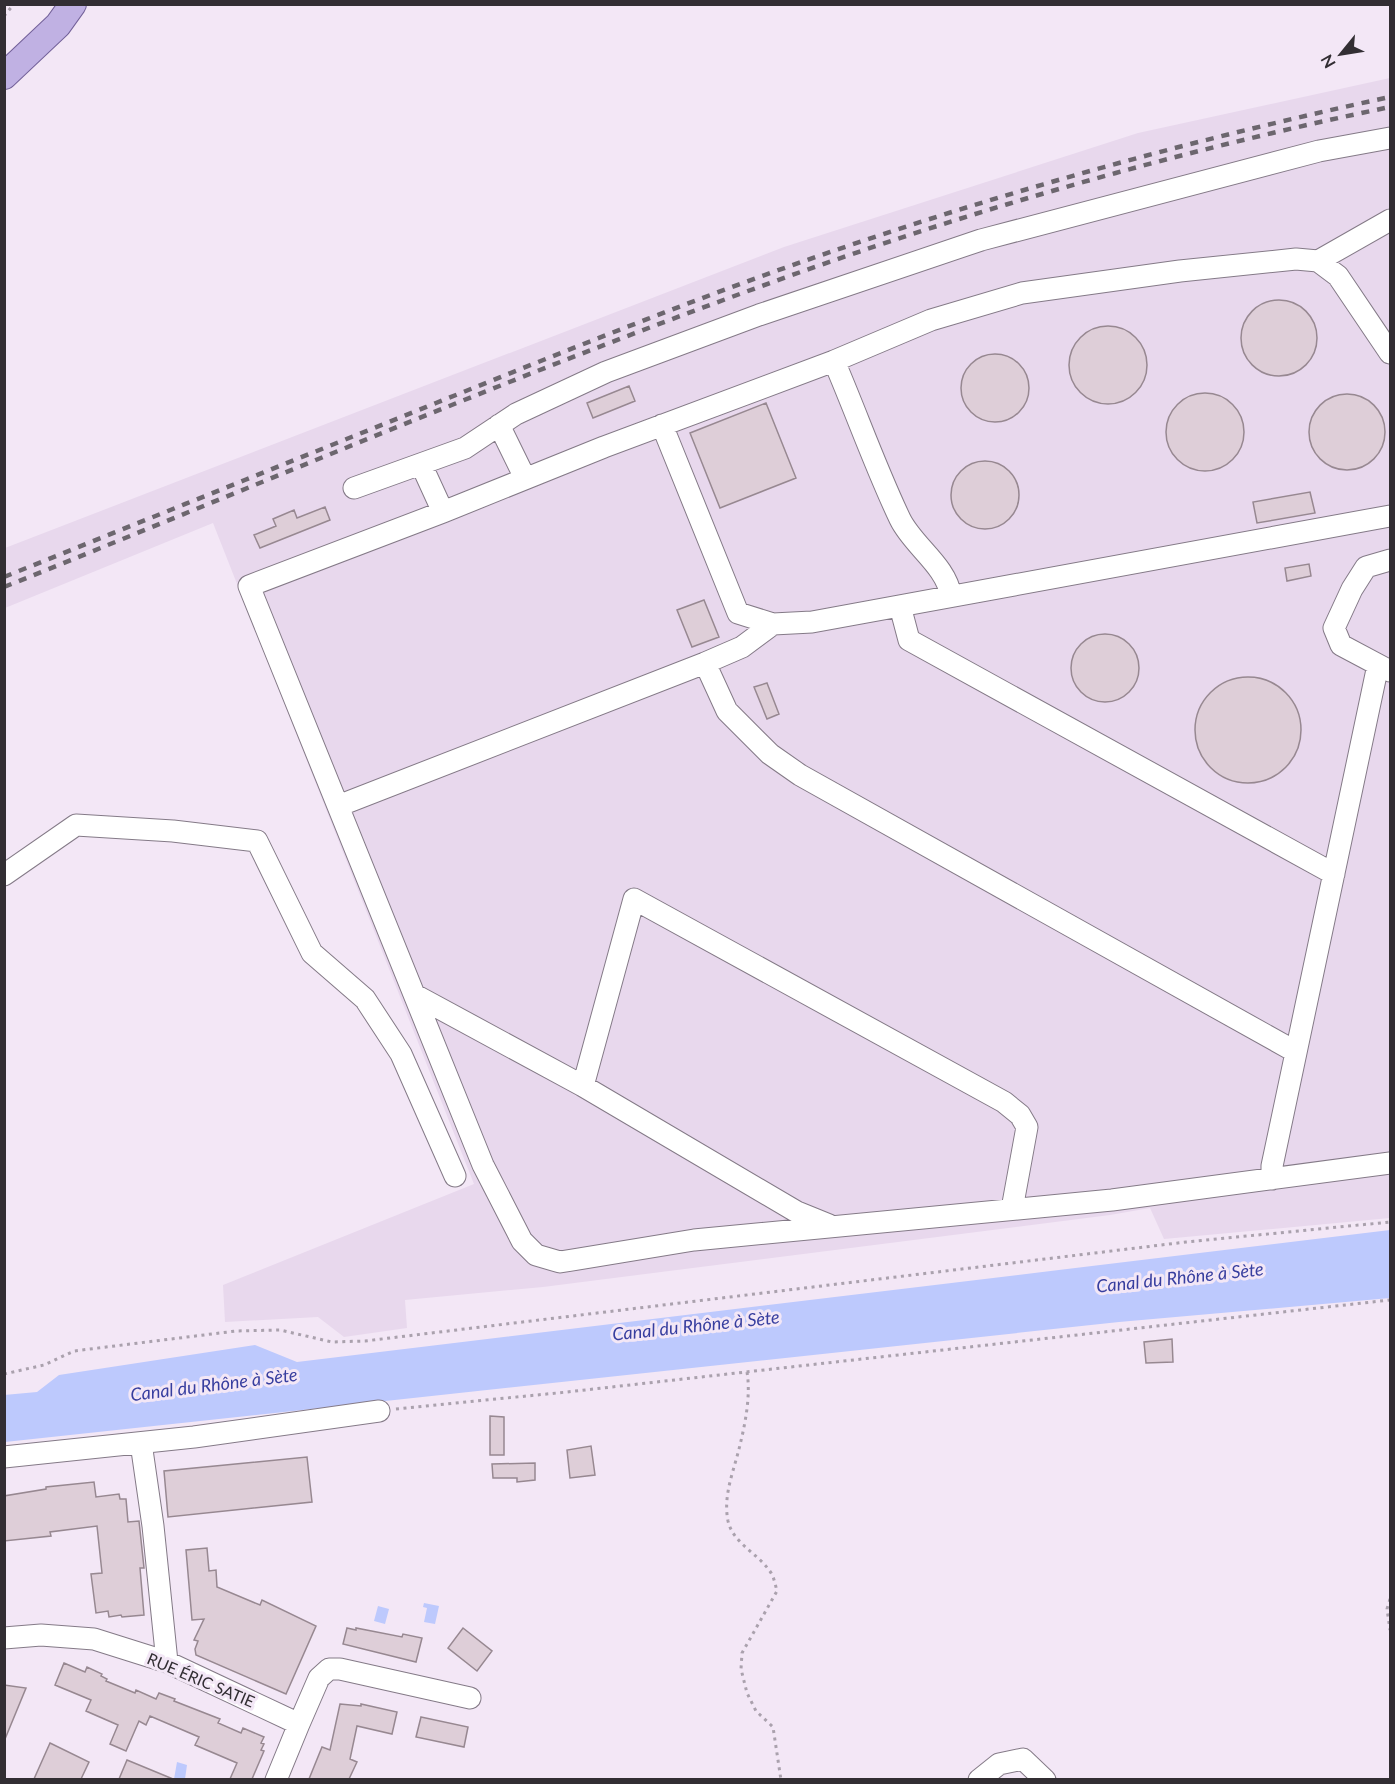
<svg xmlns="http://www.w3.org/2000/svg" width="1395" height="1784" font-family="Lato,sans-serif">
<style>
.built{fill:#e8d8ed}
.water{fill:#bdc9fd}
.building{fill:#deced8;stroke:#978891;stroke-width:1.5}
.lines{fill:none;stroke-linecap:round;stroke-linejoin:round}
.minor-casing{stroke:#847a87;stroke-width:23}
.major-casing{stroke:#736199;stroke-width:28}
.path{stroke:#aaa1ad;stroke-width:3;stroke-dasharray:3 4.5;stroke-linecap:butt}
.minor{stroke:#fff;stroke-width:21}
.major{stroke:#c0b1e3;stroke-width:26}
.rail{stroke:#6c666e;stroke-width:4.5;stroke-dasharray:8 8;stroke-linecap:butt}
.labels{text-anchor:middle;stroke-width:6;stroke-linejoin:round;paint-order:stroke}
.street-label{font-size:16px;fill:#322e33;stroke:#f3e7f6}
.water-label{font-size:18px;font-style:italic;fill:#373e9f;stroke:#f3e7f6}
</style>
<rect width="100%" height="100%" fill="#f3e7f6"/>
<path class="built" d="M1390 78V1218L1164 1239 1150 1208 1110 1215 543 1287 405 1300 407 1328 344 1337 318 1317 225 1322 223 1285 474 1184 213 523 5 608V548L784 247 1138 133Z"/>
<path class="water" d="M1390 1230V1298L1119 1322 5 1442 4 1395 37 1392 59 1375 255 1345 297 1362Z
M424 1603 439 1606 435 1624 424 1622 427 1608 423 1607Z
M378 1606 389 1609 385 1624 374 1621Z
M177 1762 187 1765 185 1779H174Z"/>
<path class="building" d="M1241 338a38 38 0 1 1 76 0a38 38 0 1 1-76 0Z
M1069 365a39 39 0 1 1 78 0a39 39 0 1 1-78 0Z
M961 388a34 34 0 1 1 68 0a34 34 0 1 1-68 0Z
M629 386 635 401 593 418 587 403Z
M1166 432a39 39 0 1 1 78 0a39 39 0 1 1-78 0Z
M1309 432a38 38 0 1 1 76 0a38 38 0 1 1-76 0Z
M766 403 796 478 720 508 690 433Z
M951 495a34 34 0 1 1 68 0a34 34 0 1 1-68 0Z
M1310 492 1315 513 1257 523 1253 502Z
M325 507 330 520 260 548 254 535 276 526 273 519 294 510 297 518Z
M1309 564 1311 576 1287 581 1285 568Z
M704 600 719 637 692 647 677 610Z
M1071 668a34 34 0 1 1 68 0a34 34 0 1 1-68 0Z
M1195 730a53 53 0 1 1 106 0a53 53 0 1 1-106 0Z
M767 683 779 714 767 719 754 687Z
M1172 1339 1173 1362 1146 1363 1144 1342Z
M490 1416 504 1417V1455H490Z
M591 1446 595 1475 570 1478 567 1450Z
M307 1457 312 1502 168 1517 164 1471Z
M535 1463V1480L517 1482V1478H493L492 1464Z
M94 1482 96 1497 119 1494 120 1499H126L128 1522 139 1521 144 1568H140L144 1615 122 1617 121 1615 109 1617 108 1611 96 1613 91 1574 102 1573 97 1526 50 1532 51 1536 4 1541V1496L46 1489V1487Z
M207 1548 209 1571 216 1570 217 1587 260 1605 262 1600 316 1626 286 1694 196 1655 195 1649 198 1641 194 1640 204 1619 192 1620 186 1550Z
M347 1628 356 1630V1628L402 1637 403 1634 422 1638 416 1662 343 1644Z
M463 1628 492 1651 477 1671 448 1648Z
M64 1663 85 1672 87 1667 102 1674 101 1676 107 1679 106 1681 135 1693 136 1690 156 1699 159 1693 175 1699 174 1701 220 1719 218 1723 241 1733 243 1728 264 1737 261 1743 264 1744 261 1750 264 1751 252 1779H230L237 1763 195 1745 199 1737 150 1716 146 1725 139 1721 126 1751 110 1744 118 1725 86 1711 91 1700 55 1685Z
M4 1685 26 1688 5 1739H4Z
M340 1704 361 1706V1704L397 1712 392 1734 357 1726 350 1759 357 1762 349 1779H309L322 1747 330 1750Z
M421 1717 468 1727 464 1747 416 1737Z
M50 1743 89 1762 81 1779H34Z
M127 1760 173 1779H119Z"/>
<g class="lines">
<defs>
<path id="minor" d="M1318 261 1390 220
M1390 353 1338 276 1318 261 1296 259 1180 271 1022 293 931 320 834 361 604 447 443 512 249 586 483 1165 522 1241 536 1255 560 1262 694 1240 1112 1200 1390 1163
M834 361C856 412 876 469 900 519 913 546 946 565 951 596
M499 425 525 478
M662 425 738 613 773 624 812 622 1390 516
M421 464 443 512
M354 488 465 448 516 414 606 372 759 315 981 240 1319 151 1390 138
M900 606 909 640 1334 874
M773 624 742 647 705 663 727 711 770 754 800 775 1296 1052
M1390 671 1341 645 1334 628 1352 589 1366 567 1390 560
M338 806 705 663
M4 875 76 825 173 831 257 841 312 953 365 999 401 1054 455 1176
M415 995 583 1086 797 1212 829 1225
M583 1086 634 899 1004 1102 1020 1115 1027 1127 1012 1209
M1272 1179V1166L1378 665
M141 1443 153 1526 167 1662
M4 1457 194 1437 379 1411
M4 1638 41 1635 94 1639 167 1662 299 1724 276 1780
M299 1724 319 1678 329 1669H340L470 1698
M979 1780 999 1764 1023 1759 1045 1780"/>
<path id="major" d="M4 76 58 25 73 4"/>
</defs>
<use href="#minor" class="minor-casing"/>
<use href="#major" class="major-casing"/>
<path class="path" d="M4 16 14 4
M747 1372C751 1396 745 1425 739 1449 733 1473 723 1496 728 1521 733 1543 757 1553 769 1570 774 1576 775 1584 777 1591L742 1653 741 1669 747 1693 756 1711 773 1727 781 1780
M4 1374 44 1365 74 1351 236 1331 280 1330 332 1342 365 1341 1186 1242 1390 1222
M396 1409 567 1392 1390 1300
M1390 1599 1387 1609 1390 1630"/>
<use href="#minor" class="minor"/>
<use href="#major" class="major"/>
<path class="rail" d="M4 577C148 519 292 461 436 403 568 350 701 296 836 250 1017 188 1203 137 1390 97
M4 587C256 486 505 379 759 287 964 212 1177 151 1390 107"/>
</g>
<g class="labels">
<g class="street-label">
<text transform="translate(201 1680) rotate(23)" y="6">RUE ÉRIC SATIE</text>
</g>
<g class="water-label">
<text transform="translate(1180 1278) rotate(-6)" y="6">Canal du Rhône à Sète</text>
<text transform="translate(696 1326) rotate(-6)" y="6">Canal du Rhône à Sète</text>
<text transform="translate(214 1385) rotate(-7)" y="6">Canal du Rhône à Sète</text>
</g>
</g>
<rect width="1395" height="1784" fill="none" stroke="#322e33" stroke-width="12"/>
<g transform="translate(1341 54) rotate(240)" stroke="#f3e7f6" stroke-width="4.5" paint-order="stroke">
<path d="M0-4.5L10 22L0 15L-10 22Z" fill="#322e33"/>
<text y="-9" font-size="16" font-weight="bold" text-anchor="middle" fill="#322e33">N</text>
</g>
</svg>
